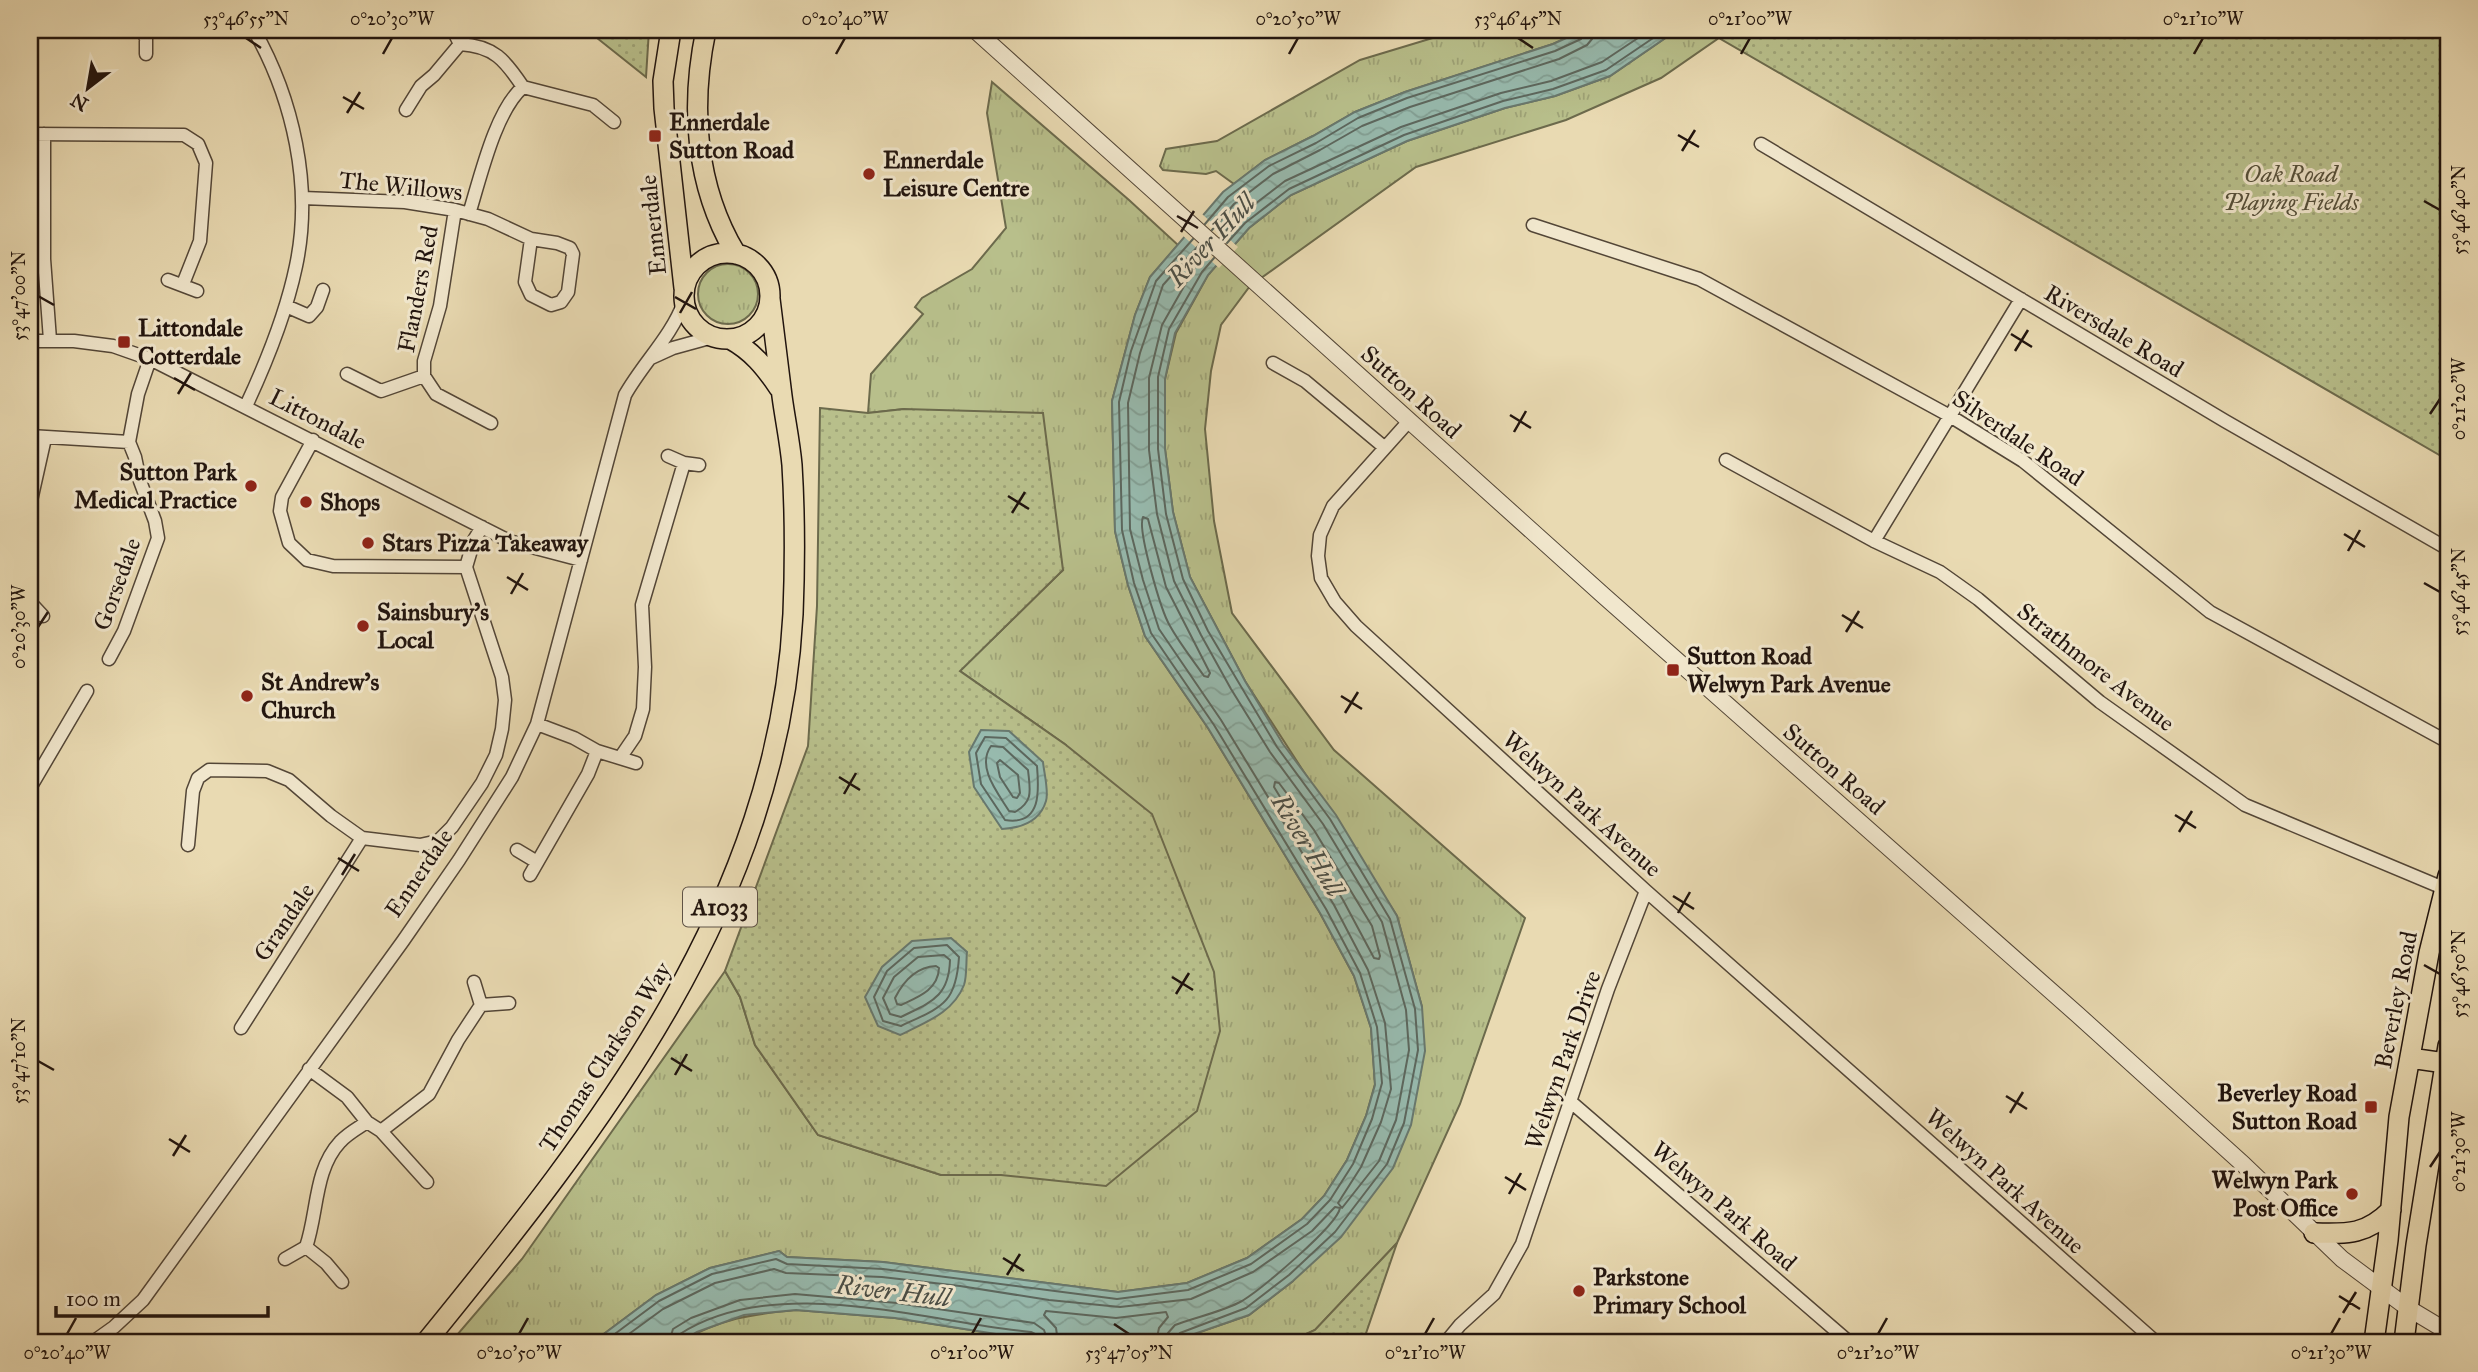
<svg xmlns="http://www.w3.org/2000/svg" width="2478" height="1372" font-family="'IM FELL Great Primer',serif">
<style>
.grass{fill:url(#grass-tufts);stroke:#6c6a4c;stroke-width:2}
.park{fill:url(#park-dots);stroke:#6c6a4c;stroke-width:2}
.water{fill:url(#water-waves);stroke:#68786e;stroke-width:2}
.pier{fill:#e9dab2}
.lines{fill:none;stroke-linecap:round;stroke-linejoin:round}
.shore{stroke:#5c675e;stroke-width:2}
.minor-casing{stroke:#534637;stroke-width:15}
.tertiary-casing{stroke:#534637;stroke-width:18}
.primary-casing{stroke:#21140e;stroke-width:22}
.trunk-casing{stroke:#21140e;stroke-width:22}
.minor{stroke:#f1e7cd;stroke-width:12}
.tertiary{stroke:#f1e7cd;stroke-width:16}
.primary{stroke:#e9dab2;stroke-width:19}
.trunk{stroke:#e9dab2;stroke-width:19}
.ticks{fill:none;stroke:#21140e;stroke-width:2.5}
.poi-dot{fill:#8f2418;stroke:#f1e7cd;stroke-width:2.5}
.labels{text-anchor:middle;stroke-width:6;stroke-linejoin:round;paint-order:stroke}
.shield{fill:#f1e7cd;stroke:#5f5347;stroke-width:2}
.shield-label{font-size:23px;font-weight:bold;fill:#21140e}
.poi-label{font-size:24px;font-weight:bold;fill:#21140e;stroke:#f1e7cd;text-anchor:start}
.park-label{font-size:24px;font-style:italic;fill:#56503a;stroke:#f1e7cd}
.street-label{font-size:24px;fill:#21140e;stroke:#f1e7cd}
.water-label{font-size:26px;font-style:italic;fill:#4a4e46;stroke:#f1e7cd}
.neatline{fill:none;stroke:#21140e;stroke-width:2.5}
.ticks-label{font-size:18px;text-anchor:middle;fill:#21140e}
</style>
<defs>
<pattern id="grass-tufts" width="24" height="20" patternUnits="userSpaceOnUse" patternTransform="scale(1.75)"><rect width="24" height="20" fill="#b8bf8b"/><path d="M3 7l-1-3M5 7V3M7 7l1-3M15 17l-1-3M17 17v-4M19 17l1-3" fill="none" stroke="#9ea377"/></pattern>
<pattern id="park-dots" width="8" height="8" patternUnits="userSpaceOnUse" patternTransform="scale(1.75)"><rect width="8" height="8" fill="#b8bf8b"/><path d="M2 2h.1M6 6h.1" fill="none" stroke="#9ea377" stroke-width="1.8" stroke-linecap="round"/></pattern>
<pattern id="water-waves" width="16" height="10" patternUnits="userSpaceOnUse" patternTransform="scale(1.75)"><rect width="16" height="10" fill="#97baae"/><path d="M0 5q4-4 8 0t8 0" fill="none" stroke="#829f94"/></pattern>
</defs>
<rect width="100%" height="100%" fill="#e9dab2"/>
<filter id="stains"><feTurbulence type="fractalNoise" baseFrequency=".00286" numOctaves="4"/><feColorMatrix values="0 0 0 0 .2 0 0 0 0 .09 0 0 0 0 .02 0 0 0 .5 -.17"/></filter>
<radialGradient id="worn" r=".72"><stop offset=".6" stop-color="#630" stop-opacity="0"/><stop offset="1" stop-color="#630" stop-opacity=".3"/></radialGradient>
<path class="grass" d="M1459 30H1584L1553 44 1405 92 1355 112 1313 136 1265 160 1234 184 1216 171 1206 174 1163 170 1160 166 1166 149 1217 141 1360 60Z
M1677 30H1747L1719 38 1661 78 1566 120 1416 167 1250 286 1221 325 1211 371 1205 429 1214 521 1232 613 1334 750 1525 918 1460 1104 1397 1243 1315 1330 1289 1342H1171L1249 1315 1293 1281 1422 1007 1397 916 1245 681 1190 577 1173 512 1165 449V379L1176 333 1208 275 1249 228 1291 195 1407 141 1505 108 1555 96 1610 76Z
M992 82 1129 200 1178 245 1150 277 1135 315 1112 401 1115 531 1128 585 1145 636 1208 728 1320 913 1354 976 1371 1028 1375 1084 1366 1116 1347 1160 1324 1196 1302 1219 1247 1258 1187 1283 1118 1292 883 1262 787 1257 779 1251 710 1268 656 1295 593 1342H451L522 1259 725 971 740 997 755 1045 818 1135 941 1175H1001L1066 745 960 671 1063 570 904 409 868 413 871 374 923 314 915 307 922 298 972 269 1006 228 987 113Z
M698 294a30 30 0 1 1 60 0a30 30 0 1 1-60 0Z
M796 1310 895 1318 1015 1337 1069 1342H680C720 1319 751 1314 796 1310Z"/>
<path class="park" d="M585 30H649L646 77 592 34Z
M1747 30H2448V460L1719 38Z
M820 408 868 413 904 409 1043 413 1063 570 960 671 1066 745 1152 814 1214 972 1220 1031 1197 1111 1106 1186 1001 1175H941L818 1135 755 1045 740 997 725 971 808 746 817 606Z
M1397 1243 1363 1342H1289L1315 1330Z"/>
<path class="water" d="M1584 30H1677L1610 76 1555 96 1505 108 1407 141 1291 195 1249 228 1208 275 1175 333 1165 379V449L1173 512 1190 577 1245 681 1283 744 1336 815 1397 916 1422 1007 1425 1051 1411 1125 1393 1168 1341 1237 1293 1281 1249 1315 1171 1342H1069L1015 1337 895 1318 796 1310 744 1315 697 1332 680 1342H593L656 1295 710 1268 779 1251 787 1257 883 1262 1118 1292 1187 1283 1247 1258 1302 1219 1324 1196 1347 1160 1366 1116 1375 1085 1371 1028 1354 976 1320 913 1208 728 1145 636 1128 585 1115 531 1112 401 1135 315 1150 277 1223 192 1265 160 1313 136 1355 112 1405 92 1553 44Z
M981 730 1009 731 1043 762C1044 773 1049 791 1046 801 1040 821 1021 828 1002 829L974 787 969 752Z
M951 938 967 952C966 962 967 976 964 985 953 1013 926 1022 900 1035L878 1026 865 997 882 967 912 941Z"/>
<path class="pier" d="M1201 213 1238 247 1219 268 1182 235Z"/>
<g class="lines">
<path class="shore" d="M1205 224 1228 197 1269 166 1316 143 1358 118 1407 98 1555 51 1581 39 1585 30
M1212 230 1234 204 1273 174 1320 150 1362 126 1410 107 1559 59 1587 45 1592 39 1593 30
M1220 238 1239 216 1285 181 1401 127 1501 93 1551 81 1602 62 1650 30
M1227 243 1245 223 1289 189 1404 135 1503 101 1553 89 1606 70 1665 30
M1199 245 1163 285 1140 353 1128 403 1130 529 1143 580 1159 629 1221 720 1334 905 1368 970 1385 1023 1391 1089 1381 1122 1361 1167 1338 1203 1342 1208 1379 1161 1396 1120 1409 1050 1406 1010 1382 922 1323 824 1270 752 1231 689 1201 635 1174 581 1157 514 1149 450V378L1162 325 1195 267 1207 252
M1143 517 1148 519 1166 587 1210 673 1208 677 1204 676C1193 660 1180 644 1170 626 1161 611 1137 529 1143 517Z
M985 737 1006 738 1037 766C1039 790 1042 826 1005 820L981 784 976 753Z
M991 746 1003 747 1028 770C1030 790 1034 801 1015 812L1009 811C998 793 976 767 991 746Z
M1000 760 1018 775 1020 793 1017 798 1013 797 1000 777 997 763Z
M1275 782 1279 783 1314 830 1372 926 1380 956 1379 959 1374 958 1343 900 1274 787Z
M947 945 959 957C956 1005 941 1007 901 1026L883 1021 874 997 887 971 914 948Z
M944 955 950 960C949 997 931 1002 901 1017L890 1014 883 998 894 977 918 957Z
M936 966 939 968C938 990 918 997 901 1005L897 1004 895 998C904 980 916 967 936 966Z
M604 1342 659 1301 712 1274 776 1259 787 1264 883 1269 1117 1299 1188 1290 1251 1264 1307 1224 1330 1200 1353 1164 1372 1119 1382 1083 1377 1027 1360 973 1326 909 1214 725 1151 633 1134 583 1122 530 1119 402 1131 351 1156 281 1193 239
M618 1342 663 1309 715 1283 774 1269 786 1273 882 1277 960 1286 1049 1300 1120 1307 1191 1299 1253 1272 1312 1231 1335 1207 1340 1208C1337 1226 1260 1290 1242 1301 1222 1312 1196 1317 1175 1325L1168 1333 1167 1342
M669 1342 673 1329 691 1318 740 1300 795 1294 897 1303 1034 1323 1044 1330 1048 1342
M678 1342 680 1334C777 1272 925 1322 1031 1332L1037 1335 1039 1342
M1058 1342 1056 1328 1044 1315 1046 1311 1116 1318 1166 1312 1168 1317 1159 1328 1156 1342
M1175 1342 1176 1337 1180 1333 1246 1308 1289 1275 1335 1232 1387 1164 1404 1123 1418 1050 1415 1009 1390 919 1330 819 1277 747 1208 631 1183 579 1166 514 1158 449V377L1169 329 1202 272 1214 258"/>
<defs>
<path id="minor" d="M143 30 146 39V54
M460 44C494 46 505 60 523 87L593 105 614 122
M406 110 421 86 434 75 460 44 453 30
M30 134 184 135 198 144 206 163 200 241 183 284
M44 134V259L50 340
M1761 144 2225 421 2448 549
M303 198 405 202 455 210 488 219 531 239 557 243 570 248 573 254 568 292 561 302 551 305 531 295 525 282 531 239
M455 210 440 306 424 361V376L436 394 491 423
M469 214C480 179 495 111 523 87
M1533 225 1699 279 1950 416 2023 461 2210 612 2448 742
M30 260 44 259
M168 280 197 291
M286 306 309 316 317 307 323 290
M30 341H74L113 346 150 359 509 541 581 560
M651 358 673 348 713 337
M1273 363 1305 381 1384 447
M347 374 381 391 424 376
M246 406C267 361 286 314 296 266 313 186 293 99 254 30
M1409 421 1333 506 1320 535 1318 556 1321 578 1335 602 1356 626 1646 891 2156 1342
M30 436 129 442
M313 440 282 497 280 511 289 543 307 560 333 566 466 567
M668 456 684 463 699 465
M1726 460 1874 541 1940 572 1978 599 2100 702 2245 805 2448 890
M30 505 45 438
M1874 541 2021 299
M30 602 43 616
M109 659 124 631 158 538 155 521 140 481 135 457 129 442 138 394 150 359
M537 724 574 738 597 751 636 763
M620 758 635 736 643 709 645 667 642 605 684 463
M30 788 87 691
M188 845 193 791 198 778 209 770 267 771 289 780 331 816 362 838 420 845 438 841 452 827 482 783 496 755 502 729 505 700 502 677 466 567 474 540 482 527
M517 850 537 862
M530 875 588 774 597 751
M474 982 481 1005 509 1003
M241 1028 362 838
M309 1069 347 1097 367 1122 381 1131 427 1182
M1571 1102 1849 1342
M381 1131 429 1094 458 1040 481 1005
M285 1259 306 1247
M342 1282 326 1263 306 1247C318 1212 314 1170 340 1142 347 1134 358 1128 367 1122
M93 1342 114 1327 143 1300 403 941 459 860 512 777 537 724 625 395C643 363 671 337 684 302
M1446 1342 1460 1325 1494 1294 1522 1244 1608 989 1646 891"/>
<path id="tertiary" d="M975 30 1604 596 2078 1015 2244 1165 2342 1259 2408 1308 2448 1332"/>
<path id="primary" d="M2410 1058 2445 1063
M2314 1233C2348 1234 2366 1235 2391 1210
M2374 1342 2388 1240 2399 1117 2429 953 2448 876
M2404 1342 2416 1245 2448 1046"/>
<path id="trunk" d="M671 30 663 81 664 108 684 288
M706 30C690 106 695 186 736 254
M684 296a43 43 0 1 1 86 0a43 43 0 1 1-86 0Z
M730 339C752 351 765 367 779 388
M426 1342C601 1127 778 903 793 614 795 565 795 514 792 465 790 442 785 419 782 396 778 364 774 331 770 299"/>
</defs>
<use href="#minor" class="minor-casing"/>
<use href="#tertiary" class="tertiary-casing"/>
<use href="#primary" class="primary-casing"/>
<use href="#trunk" class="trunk-casing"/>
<use href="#minor" class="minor"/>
<use href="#tertiary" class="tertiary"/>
<use href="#primary" class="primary"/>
<use href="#trunk" class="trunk"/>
</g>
<path class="ticks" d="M246 38 261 48M1518 38 1533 48M383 54 392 38M836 54 845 38M1289 54 1298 38M1741 54 1750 38M2194 54 2203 38M343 97 364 109M347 113 360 92M1678 135 1699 147M1682 151 1695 130M2424 201 2440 210M1177 216 1198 228M1181 232 1194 211M38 296 54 305M675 297 696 309M680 313 692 292M2011 334 2032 347M2015 351 2028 330M174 378 195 390M178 394 191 373M2430 414 2440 399M1510 415 1531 428M1514 432 1526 411M1008 496 1029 509M1012 513 1025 492M2344 534 2365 547M2348 551 2360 530M507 577 528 590M2424 583 2440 592M511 594 523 573M1842 615 1863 628M38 627 48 612M1846 632 1859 611M1341 696 1362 709M1345 713 1358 692M839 777 860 790M844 794 856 773M2175 815 2196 828M2179 832 2192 811M338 858 359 871M342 875 355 854M1673 896 1694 909M1678 913 1690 892M2424 965 2440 974M1172 977 1193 990M1176 994 1189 973M671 1058 692 1071M38 1061 54 1070M675 1075 687 1054M2006 1096 2027 1109M2010 1113 2023 1092M169 1139 190 1152M173 1156 186 1135M2430 1167 2440 1152M1505 1177 1526 1190M1509 1194 1521 1173M1003 1258 1024 1271M1007 1275 1020 1254M2339 1296 2360 1309M2343 1313 2356 1292M1114 1324 1129 1334M67 1334 76 1318M519 1334 528 1318M972 1334 981 1318M1425 1334 1434 1318M1878 1334 1887 1318M2331 1334 2340 1318"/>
<g class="poi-dot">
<rect x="648" y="129" width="14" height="14" rx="3.5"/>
<circle cx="869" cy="174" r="7"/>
<rect x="117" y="335" width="14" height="14" rx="3.5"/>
<circle cx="251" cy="486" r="7"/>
<circle cx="306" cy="502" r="7"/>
<circle cx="368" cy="543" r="7"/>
<circle cx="363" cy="626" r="7"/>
<rect x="1666" y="663" width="14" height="14" rx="3.5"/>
<circle cx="247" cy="696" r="7"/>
<rect x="2364" y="1100" width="14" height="14" rx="3.5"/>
<circle cx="2352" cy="1194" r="7"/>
<circle cx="1579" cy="1291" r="7"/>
</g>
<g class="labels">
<rect class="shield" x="683" y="887.5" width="74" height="39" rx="5"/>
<g class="shield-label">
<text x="720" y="915">A1033</text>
</g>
<g class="poi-label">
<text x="669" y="130">Ennerdale<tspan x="669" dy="28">Sutton Road</tspan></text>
<text x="883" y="168">Ennerdale<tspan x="883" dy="28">Leisure Centre</tspan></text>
<text x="138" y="336">Littondale<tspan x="138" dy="28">Cotterdale</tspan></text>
<text x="237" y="480" text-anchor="end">Sutton Park<tspan x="237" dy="28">Medical Practice</tspan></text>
<text x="320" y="510">Shops</text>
<text x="382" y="551">Stars Pizza Takeaway</text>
<text x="377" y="620">Sainsbury's<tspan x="377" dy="28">Local</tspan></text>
<text x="1687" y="664">Sutton Road<tspan x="1687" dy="28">Welwyn Park Avenue</tspan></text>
<text x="261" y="690">St Andrew's<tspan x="261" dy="28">Church</tspan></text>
<text x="2357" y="1101" text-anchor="end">Beverley Road<tspan x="2357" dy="28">Sutton Road</tspan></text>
<text x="2338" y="1188" text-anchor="end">Welwyn Park<tspan x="2338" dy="28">Post Office</tspan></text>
<text x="1593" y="1285">Parkstone<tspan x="1593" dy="28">Primary School</tspan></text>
</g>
<g class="park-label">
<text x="2291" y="182">Oak Road<tspan x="2291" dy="28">Playing Fields</tspan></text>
</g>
<g class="street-label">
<text transform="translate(401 186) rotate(6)" y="8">The Willows</text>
<text transform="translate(653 225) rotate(-96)" y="8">Ennerdale</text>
<text transform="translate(418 289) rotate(-79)" y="8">Flanders Red</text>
<text transform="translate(2114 331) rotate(31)" y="8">Riversdale Road</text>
<text transform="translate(1411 392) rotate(42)" y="8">Sutton Road</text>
<text transform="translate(318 419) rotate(27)" y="8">Littondale</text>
<text transform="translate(2018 438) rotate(34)" y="8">Silverdale Road</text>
<text transform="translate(117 584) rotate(-70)" y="8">Gorsedale</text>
<text transform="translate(2096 667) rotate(38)" y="8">Strathmore Avenue</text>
<text transform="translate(1834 769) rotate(41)" y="8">Sutton Road</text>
<text transform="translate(1582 804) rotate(42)" y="8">Welwyn Park Avenue</text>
<text transform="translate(419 873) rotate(-56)" y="8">Ennerdale</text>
<text transform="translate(284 922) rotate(-56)" y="8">Grandale</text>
<text transform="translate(2396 1000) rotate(-79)" y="8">Beverley Road</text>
<text transform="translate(605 1057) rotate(-57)" y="8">Thomas Clarkson Way</text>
<text transform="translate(1563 1060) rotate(-71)" y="8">Welwyn Park Drive</text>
<text transform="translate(2005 1181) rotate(42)" y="8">Welwyn Park Avenue</text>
<text transform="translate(1724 1206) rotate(41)" y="8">Welwyn Park Road</text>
</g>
<g class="water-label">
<text transform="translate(1211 240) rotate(-47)" y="9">River Hull</text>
<text transform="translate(1308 845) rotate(59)" y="9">River Hull</text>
<text transform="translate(893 1291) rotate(7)" y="9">River Hull</text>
</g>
</g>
<rect width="2478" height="1372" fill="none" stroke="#e9dab2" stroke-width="77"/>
<g transform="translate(88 88) rotate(211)" stroke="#f1e7cd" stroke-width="5" paint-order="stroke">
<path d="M0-5L12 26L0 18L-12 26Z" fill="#21140e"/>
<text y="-10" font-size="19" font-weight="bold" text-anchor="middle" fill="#21140e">N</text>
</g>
<path d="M56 1306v10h212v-10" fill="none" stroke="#21140e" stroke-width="3.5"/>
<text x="66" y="1306" font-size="21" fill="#21140e" stroke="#f1e7cd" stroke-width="5" paint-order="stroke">100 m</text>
<rect x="38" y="38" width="2402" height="1296" class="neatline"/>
<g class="ticks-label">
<text x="246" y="25">53°46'55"N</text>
<text x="392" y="25">0°20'30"W</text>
<text x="845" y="25">0°20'40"W</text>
<text x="1298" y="25">0°20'50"W</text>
<text x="1518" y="25">53°46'45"N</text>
<text x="1750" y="25">0°21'00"W</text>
<text x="2203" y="25">0°21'10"W</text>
<text transform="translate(2459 210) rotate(-90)" y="6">53°46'40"N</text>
<text transform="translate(19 296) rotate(-90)" y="6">53°47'00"N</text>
<text transform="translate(2459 399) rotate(-90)" y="6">0°21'20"W</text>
<text transform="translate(2459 592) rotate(-90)" y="6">53°46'45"N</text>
<text transform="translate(19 627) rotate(-90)" y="6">0°20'30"W</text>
<text transform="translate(2459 974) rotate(-90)" y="6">53°46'50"N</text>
<text transform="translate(19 1061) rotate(-90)" y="6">53°47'10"N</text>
<text transform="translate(2459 1152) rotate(-90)" y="6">0°21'30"W</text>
<text x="67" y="1359">0°20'40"W</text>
<text x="519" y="1359">0°20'50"W</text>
<text x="972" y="1359">0°21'00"W</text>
<text x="1129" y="1359">53°47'05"N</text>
<text x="1425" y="1359">0°21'10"W</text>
<text x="1878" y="1359">0°21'20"W</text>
<text x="2331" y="1359">0°21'30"W</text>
</g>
<rect width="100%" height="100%" filter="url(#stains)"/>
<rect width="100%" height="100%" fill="url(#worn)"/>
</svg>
